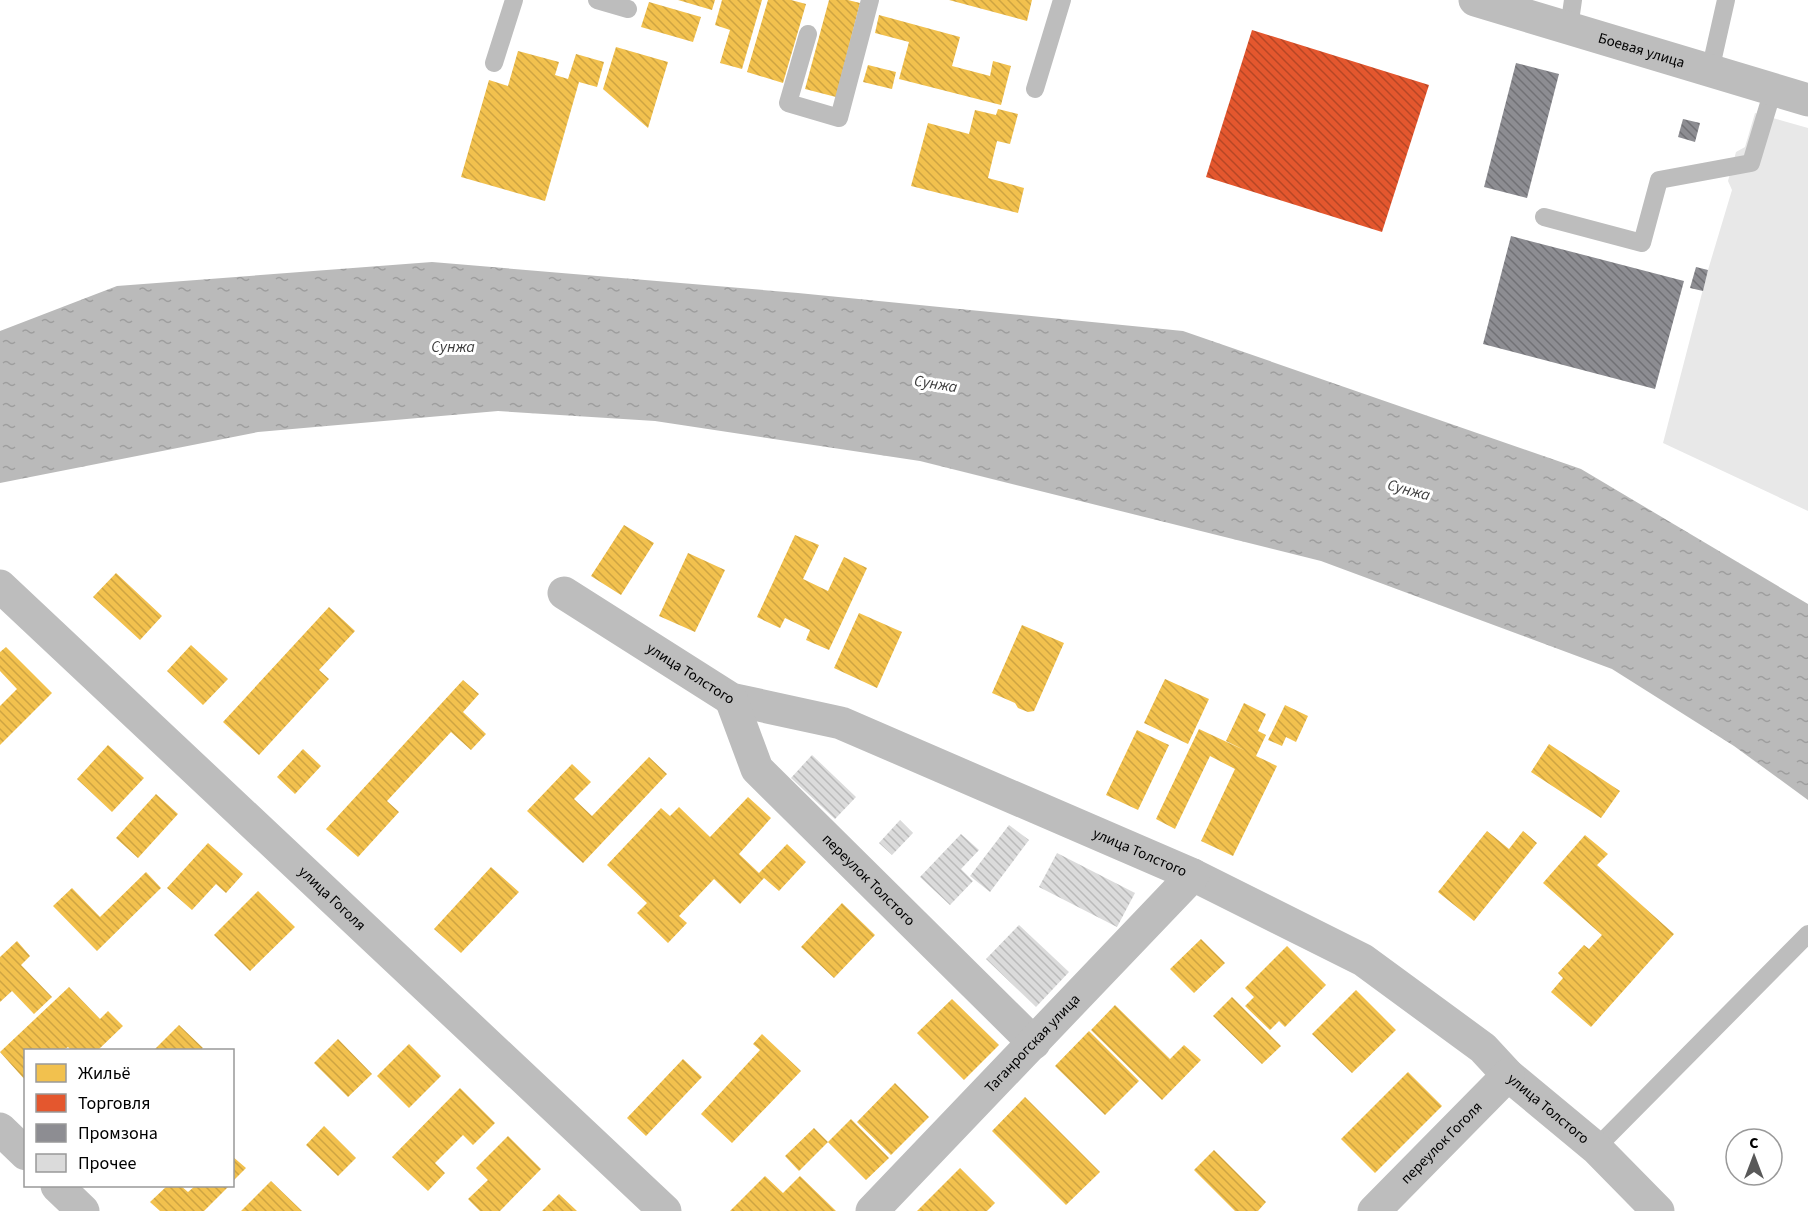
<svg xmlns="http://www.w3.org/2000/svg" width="1808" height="1211" font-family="'Source Sans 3',sans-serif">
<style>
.green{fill:#e8e8e8}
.water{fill:url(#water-ripples)}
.homes{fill:url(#homes-back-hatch)}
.shops{fill:url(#shops-back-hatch)}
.industry{fill:url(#industry-back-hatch)}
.building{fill:url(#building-back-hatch)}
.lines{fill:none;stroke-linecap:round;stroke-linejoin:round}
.lane{stroke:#bdbdbd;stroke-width:18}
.street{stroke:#bdbdbd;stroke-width:33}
.labels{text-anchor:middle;stroke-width:6;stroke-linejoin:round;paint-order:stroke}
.street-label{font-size:15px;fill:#000;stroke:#fff}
.water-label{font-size:16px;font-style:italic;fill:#3d3d3d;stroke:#fff}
</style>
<defs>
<pattern id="water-ripples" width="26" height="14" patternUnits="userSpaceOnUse" patternTransform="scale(1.5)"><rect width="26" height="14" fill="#bababa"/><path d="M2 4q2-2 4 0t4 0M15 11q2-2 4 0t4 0" fill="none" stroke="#9e9e9e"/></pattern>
<pattern id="homes-back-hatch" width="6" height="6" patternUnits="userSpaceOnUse" patternTransform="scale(1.5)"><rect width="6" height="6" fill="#f2c14e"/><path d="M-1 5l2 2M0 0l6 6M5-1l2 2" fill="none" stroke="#cea442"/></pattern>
<pattern id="shops-back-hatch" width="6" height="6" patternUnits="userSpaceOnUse" patternTransform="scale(1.5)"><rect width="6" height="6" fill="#e4572e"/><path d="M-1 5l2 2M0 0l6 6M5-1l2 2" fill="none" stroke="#b64625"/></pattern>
<pattern id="industry-back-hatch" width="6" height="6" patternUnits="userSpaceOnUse" patternTransform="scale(1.5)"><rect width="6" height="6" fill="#8d8d92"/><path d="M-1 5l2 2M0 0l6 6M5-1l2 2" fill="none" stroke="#717175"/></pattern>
<pattern id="building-back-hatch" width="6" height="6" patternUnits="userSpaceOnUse" patternTransform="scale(1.5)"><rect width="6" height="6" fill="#dbdbdb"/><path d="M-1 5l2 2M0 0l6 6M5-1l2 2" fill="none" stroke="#bababa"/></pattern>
</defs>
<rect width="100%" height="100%" fill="#fff"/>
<path class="green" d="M1755 113 1808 128V511L1663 443 1708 270 1732 190 1728 181 1736 152 1745 147Z"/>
<path class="water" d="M432 262 798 293 1183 331 1581 469 1808 604V800L1734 746 1612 669 1321 561 920 461 655 421 498 411 258 432 0 483V331L117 286Z"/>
<path class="homes" d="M678 0H715L712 10Z
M722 0H762L742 69 720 63 730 30 715 25Z
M768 0H791L806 4 783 83 747 72Z
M829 0H848L860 3 836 97 805 89Z
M949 0H1032L1027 21Z
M649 2 701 17 693 42 641 27Z
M879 15 960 37 952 66 990 76 993 61 1011 66 1001 105 899 79 909 42 875 33Z
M616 47 668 62 648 128 603 89Z
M518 51 559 62 555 75 568 79 576 54 604 62 597 87 579 82 545 201 461 177 489 80 508 86Z
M868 65 896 72 892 89 863 82Z
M998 109 1018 114 1010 144 997 141 988 178 1024 188 1018 213 911 186 928 123 969 134 975 110 996 115Z
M624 525 654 543 621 595 591 576Z
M795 535 819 545 803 579 828 591 844 557 867 568 829 650 806 640 810 630 785 618 780 628 757 617Z
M688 553 725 570 695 632 659 616Z
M116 573 162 616 140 640 93 597Z
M329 607 355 631 319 670 329 679 259 755 223 722Z
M859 613 902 632 877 688 834 668Z
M1022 625 1064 643 1034 711 1028 712 1018 708 1015 703 992 693Z
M191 645 228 679 203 705 167 671Z
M6 647 52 693 0 745V706L17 689 0 671V652Z
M1165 679 1209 699 1188 744 1144 723Z
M463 680 479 694 463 712 486 734 471 750 451 732 387 801 399 812 358 857 326 829Z
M1244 703 1266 714 1258 731 1266 735 1256 756 1277 766 1233 856 1201 841 1235 769 1210 756 1175 829 1156 819 1199 729 1246 751 1226 741Z
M1285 705 1308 716 1296 742 1286 737 1282 746 1268 740Z
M1137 730 1169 745 1138 810 1106 795Z
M1549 744 1620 791 1601 818 1531 772Z
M108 745 144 778 112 812 77 779Z
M303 749 321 766 295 794 277 777Z
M649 757 667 774 583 863 527 811 572 764 591 782 574 799 592 816Z
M156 794 178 814 138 858 116 838Z
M748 797 771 818 739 854 759 873 787 844 806 862 779 891 764 878 740 904 714 879 679 916 687 923 668 943 637 913 647 903 607 865 661 808 670 816 679 807 710 837Z
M1487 831 1509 849 1523 831 1537 843 1474 921 1438 892Z
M1585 835 1608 854 1597 865 1674 934 1591 1027 1551 992 1563 978 1558 973 1584 945 1589 949 1602 935 1543 883Z
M208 843 243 874 226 893 216 884 192 910 167 888Z
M491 867 519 892 461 953 434 929Z
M146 872 161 888 97 951 53 906 72 888 100 917Z
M258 891 295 927 250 971 214 935Z
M842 903 875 935 834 978 801 947Z
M1201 939 1225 963 1194 993 1170 969Z
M17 941 30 956 21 965 52 997 34 1014 12 991 0 1002V957Z
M1287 946 1326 985 1285 1027 1279 1021 1270 1030 1245 1006 1254 997 1245 988Z
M69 987 100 1019 108 1011 123 1026 98 1050H71L68 1047 63 1050H26V1081L0 1052Z
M1356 990 1396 1030 1352 1073 1312 1034Z
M1232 997 1281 1046 1262 1064 1213 1016Z
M952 999 999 1045 964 1080 917 1033Z
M1115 1005 1170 1059 1184 1045 1201 1060 1162 1100 1091 1030Z
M179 1025 203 1048 200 1050H154Z
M1089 1031 1139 1081 1105 1115 1055 1066Z
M762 1034 801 1071 732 1143 701 1114 760 1050 753 1044Z
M338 1039 372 1074 348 1097 314 1063Z
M409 1044 441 1076 409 1108 377 1076Z
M683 1059 702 1077 646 1136 627 1118Z
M1408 1072 1442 1106 1375 1173 1341 1139Z
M895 1083 929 1117 891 1155 857 1122Z
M460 1088 495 1123 473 1145 463 1135 435 1163 445 1173 428 1191 392 1157Z
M1025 1097 1100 1172 1066 1205 992 1131Z
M851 1119 889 1158 866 1180 828 1142Z
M324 1126 356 1158 338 1176 306 1145Z
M814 1128 828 1142 799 1171 785 1156Z
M508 1136 541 1169 500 1211H480L468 1199 488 1180 476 1168Z
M1214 1150 1266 1202 1258 1211H1235L1194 1170Z
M232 1156 246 1168 232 1182Z
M960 1168 995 1203 987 1211H917Z
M765 1176 783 1193 800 1176 836 1211H730Z
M271 1181 302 1211H241Z
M167 1186H181L188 1192 195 1186H229L204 1211H160L150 1202Z
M559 1194 577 1211H542Z"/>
<path class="shops" d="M1252 30 1429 85 1382 232 1206 177Z"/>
<path class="industry" d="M1516 63 1559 74 1527 198 1484 187Z
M1683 119 1700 123 1695 142 1678 137Z
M1511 236 1684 281 1655 389 1483 344Z
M1696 267 1708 270 1703 291 1690 288Z"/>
<path class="building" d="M812 755 856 797 835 819 791 778Z
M900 820 913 833 892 855 879 843Z
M1009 825 1029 840 990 892 970 876Z
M961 834 979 850 961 869 973 881 950 905 920 877Z
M1057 853 1135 893 1117 927 1039 887Z
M1019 925 1069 972 1036 1007 986 959Z"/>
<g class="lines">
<path class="lane" d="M597 0 628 9
M1569 28 1573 0
M808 34 788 103 839 118 870 0
M494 63 514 0
M1710 71 1726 0
M1035 89 1062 0
M1544 217 1642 243 1659 180 1751 163 1773 90
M1596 1148 1808 934"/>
<g class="street">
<path id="s1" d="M1475 0 1808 100"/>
<path id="s2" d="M0 586 665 1211"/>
<path id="s3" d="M564 593 731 699 841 723 1193 875 1363 960 1483 1048 1508 1075 1596 1148 1658 1211"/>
<path id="s4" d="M731 699 757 769 1034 1043"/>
<path d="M0 1129 26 1154"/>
<path d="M57 1186 83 1211"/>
<path id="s5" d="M872 1211 1193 875"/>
<path id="s6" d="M1374 1211 1508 1075"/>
</g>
</g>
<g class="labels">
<g class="street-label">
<text dy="5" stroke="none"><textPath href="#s1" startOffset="174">Боевая улица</textPath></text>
<text dy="5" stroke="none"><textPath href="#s3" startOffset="150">улица Толстого</textPath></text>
<text dy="5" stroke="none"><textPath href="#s3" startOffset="636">улица Толстого</textPath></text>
<text dy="5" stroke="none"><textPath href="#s4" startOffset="232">переулок Толстого</textPath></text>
<text dy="5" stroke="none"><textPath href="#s2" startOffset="456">улица Гоголя</textPath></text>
<text dy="5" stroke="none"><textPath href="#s5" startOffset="232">Таганрогская улица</textPath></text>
<text dy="5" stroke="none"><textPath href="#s3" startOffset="1122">улица Толстого</textPath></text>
<text dy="5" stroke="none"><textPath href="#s6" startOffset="96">переулок Гоголя</textPath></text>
</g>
<g class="water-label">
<text x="453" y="352">Сунжа</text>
<text transform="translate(936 383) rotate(9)" y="6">Сунжа</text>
<text transform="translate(1409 489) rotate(15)" y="6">Сунжа</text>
</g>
</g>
<rect x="24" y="1049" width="210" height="138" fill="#ffffff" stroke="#999999" stroke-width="1.5"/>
<rect x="36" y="1064" width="30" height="18" fill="#f2c14e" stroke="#999999" stroke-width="1.5"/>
<text x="78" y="1079" font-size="18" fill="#000000">Жильё</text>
<rect x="36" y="1094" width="30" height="18" fill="#e4572e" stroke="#999999" stroke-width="1.5"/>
<text x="78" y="1109" font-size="18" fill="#000000">Торговля</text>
<rect x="36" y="1124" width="30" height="18" fill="#8d8d92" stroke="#999999" stroke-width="1.5"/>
<text x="78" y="1139" font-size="18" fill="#000000">Промзона</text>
<rect x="36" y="1154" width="30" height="18" fill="#dbdbdb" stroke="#999999" stroke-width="1.5"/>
<text x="78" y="1169" font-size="18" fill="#000000">Прочее</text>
<g transform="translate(1754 1157)"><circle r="28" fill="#ffffff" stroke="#999999" stroke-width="1.5"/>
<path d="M0-4.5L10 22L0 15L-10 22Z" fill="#595959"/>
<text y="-9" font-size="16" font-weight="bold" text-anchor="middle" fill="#000000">С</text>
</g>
</svg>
